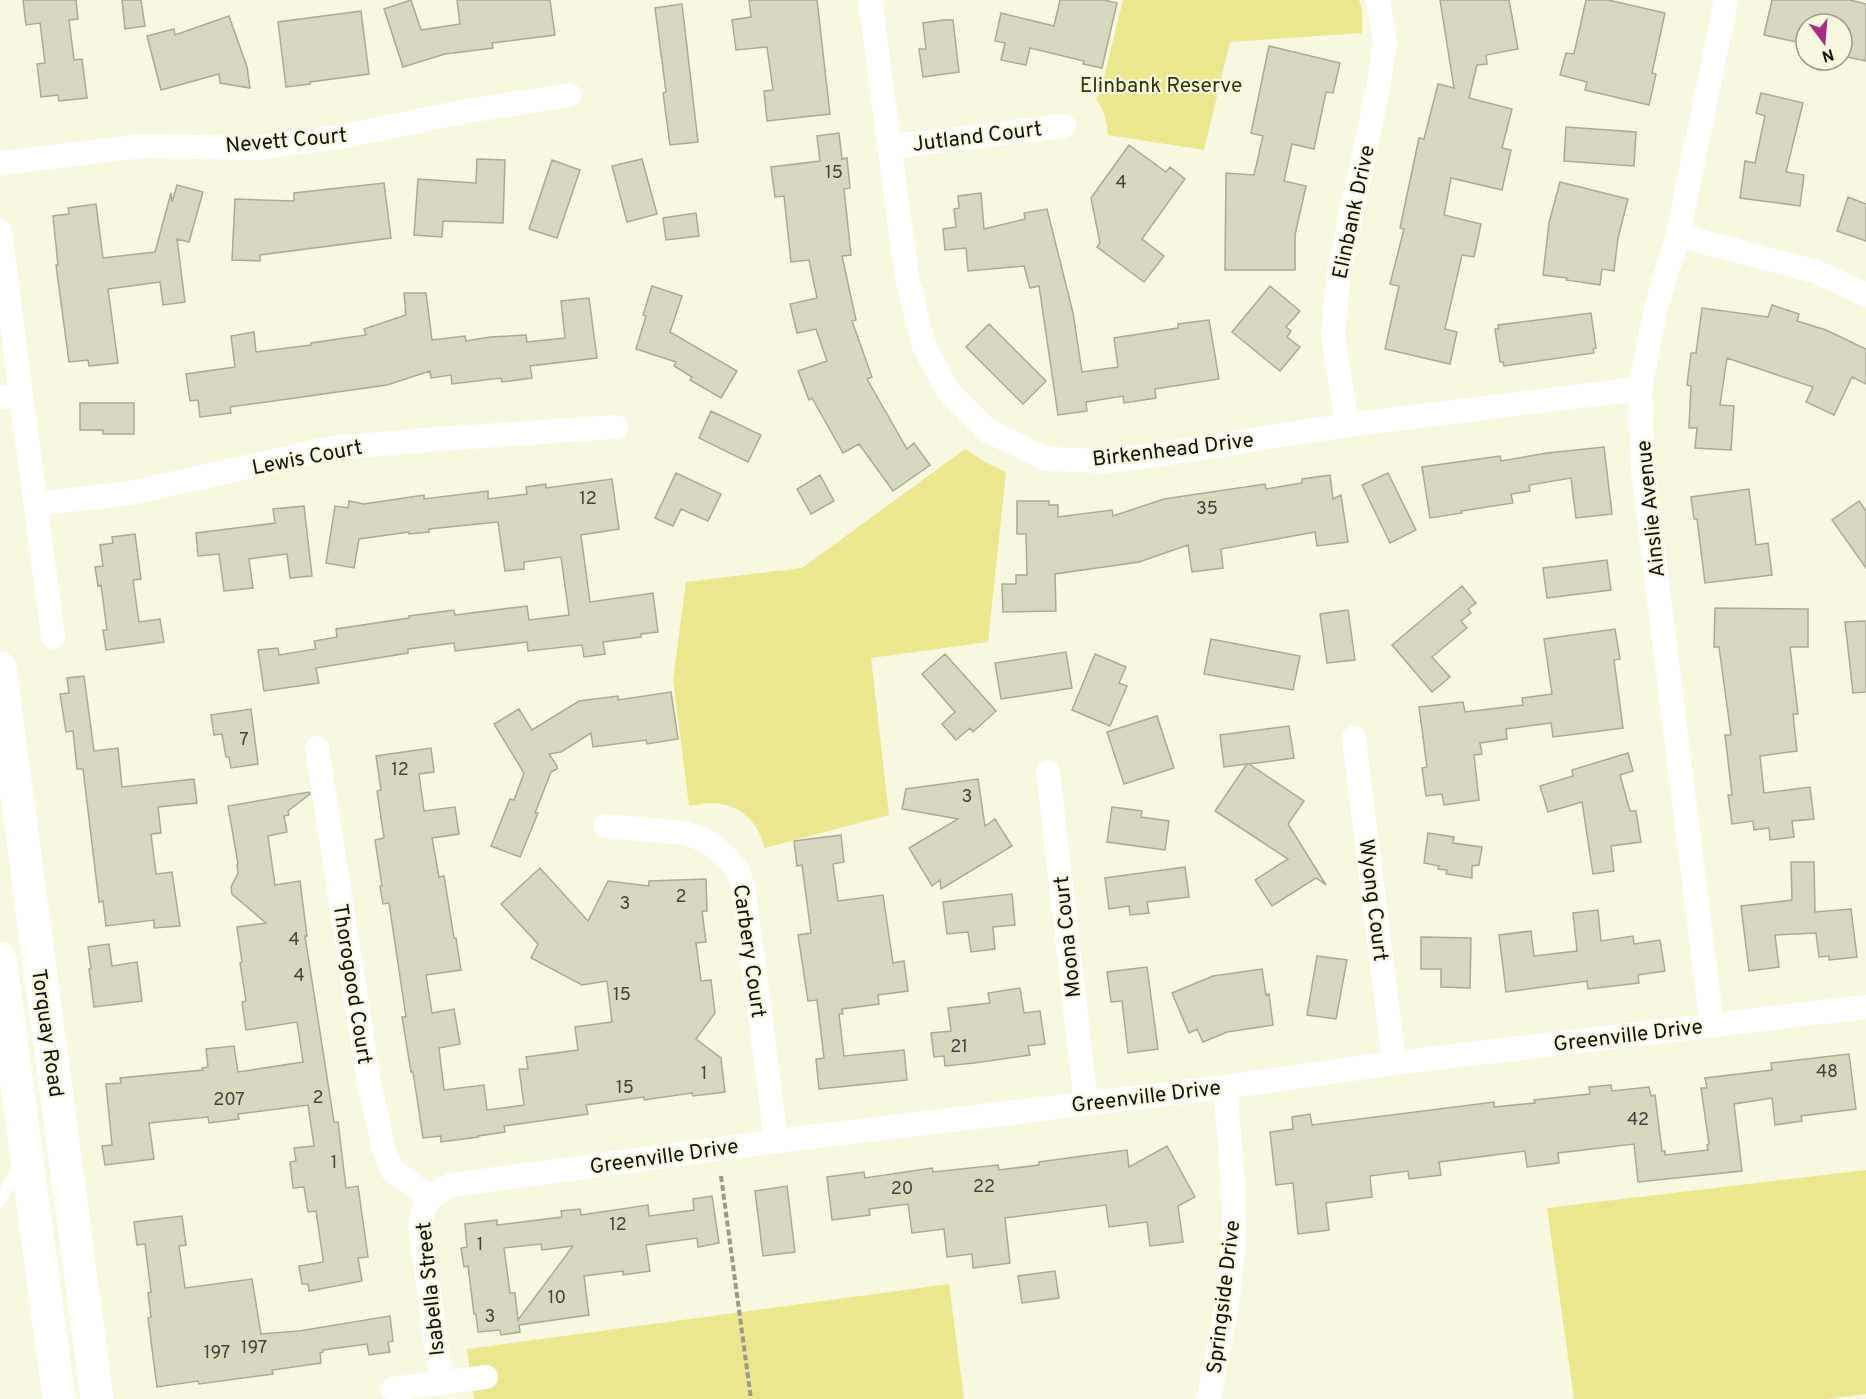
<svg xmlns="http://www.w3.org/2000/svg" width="1866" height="1399" font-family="Overpass,sans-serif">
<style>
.green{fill:#ebe78e}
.building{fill:#d8d7c0;stroke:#aaa993;stroke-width:1.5;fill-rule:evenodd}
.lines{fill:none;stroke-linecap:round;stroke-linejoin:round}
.path{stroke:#9a9988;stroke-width:4;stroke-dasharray:6 3;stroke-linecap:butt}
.service{stroke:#fff;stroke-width:12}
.minor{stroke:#fff;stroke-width:24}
.primary{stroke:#fff;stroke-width:33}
.labels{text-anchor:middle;stroke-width:4.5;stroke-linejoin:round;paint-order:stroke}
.number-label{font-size:18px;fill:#444237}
.park-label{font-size:21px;fill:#343207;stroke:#f8f7df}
.street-label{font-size:21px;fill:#121109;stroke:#f8f7df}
</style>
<rect width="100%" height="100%" fill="#f8f7df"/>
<path class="green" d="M1123 0H1359L1362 10V33L1230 42 1204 150 1108 135C1107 122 1104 109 1096 99L1100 93Z
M965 449 985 462 1006 472 988 642 871 658 889 815 764 848C760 823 740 804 713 803 705 803 697 805 689 806L673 679 686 582 802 568Z
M1866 1170V1394L1827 1399H1574L1547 1208Z
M949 1284 964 1399H474L467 1349Z"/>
<path class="building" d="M23 0H76L78 19 69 20 74 60 82 59 87 98 59 101 58 95 41 97 37 64 45 63 40 23 26 25Z
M122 0H141L145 26 125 29Z
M411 0 421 30 460 24 457 0H550L555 35 492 43 493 48 445 54 403 67 384 9Z
M749 0H817L830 114 767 121 764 91 773 90 767 47 736 50 732 20 751 17Z
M1060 0H1104L1117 3 1102 68 1083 64 1084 61 1030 48 1026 65 1001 60 1005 43 995 41 1001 13 1054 26Z
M1440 0H1509L1518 49 1486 55 1487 64 1477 65 1469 98 1512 109 1502 148 1511 150 1502 190 1451 178 1444 215 1481 224 1474 257 1462 255 1445 329 1457 332 1450 364 1385 349 1399 286 1390 284 1404 229 1400 228 1419 138 1424 139 1438 84 1454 88Z
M1586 0H1608L1665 13 1652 73 1656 74 1649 105 1585 90 1587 82 1560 75 1566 53 1574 54Z
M1772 0H1850L1866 4V61L1842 56V24H1806L1802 43 1764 35Z
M682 4 698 142 670 145 663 93 666 92 655 8Z
M361 11 369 74 310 82V84L286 87 278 22Z
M229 16 247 67 250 88 220 83 219 74 161 90 147 36 174 29 175 35Z
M944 20H953L959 72 923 77 919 49H926L923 23Z
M1269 46 1340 63 1333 93 1326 92 1314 149 1292 144 1284 181 1306 186 1295 235V270H1225L1226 173 1254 175 1263 136 1251 133Z
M1761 93 1803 103 1786 172 1804 175 1800 206 1740 198 1745 161 1755 163 1765 116 1756 113Z
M1566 127 1636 132 1634 166 1564 161Z
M839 133 842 159 847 158 850 188 844 189 851 255 842 256 856 320 852 321 872 377 867 379 907 449 914 443 930 465 893 491 859 444 843 453 812 398 809 400 798 371 827 361 816 329 797 333 790 304 817 298 809 260 791 262 784 196 775 197 771 167 820 161 817 136Z
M1129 145 1166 172 1170 167 1185 179 1142 239 1164 256 1144 282 1097 247 1100 243 1091 198Z
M477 159 505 160 503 223 443 221 442 237 414 235 418 179 476 183Z
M642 159 657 214 627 222 612 166Z
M552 160 580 170 557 238 529 229Z
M1560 182 1628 199 1618 238 1614 271 1602 269 1600 285 1566 280 1567 278 1543 275 1549 223Z
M384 183 391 238 260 255V261L232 260 235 199 294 201V193Z
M177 185 203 192 189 242 177 239 185 302 163 305 160 282 108 289 118 363 89 366 88 360 69 362 56 265H58L53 216 69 214 68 208 96 204 103 258 155 252 171 193 172 202Z
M981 193 984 229 1025 219 1024 213 1047 209 1073 313 1082 372 1118 367 1114 338 1178 328V324L1209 320 1219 379 1155 389 1156 398 1124 403 1123 396 1086 402 1087 411 1058 415 1039 286 1030 288 1024 266 968 271 966 248 945 250 943 229 956 227 954 209 959 208 958 196Z
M1848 197 1866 204V241L1837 231Z
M696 213 699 236 666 240 663 218Z
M652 286 682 296 670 332 737 371 721 398 690 380 692 377 674 366 676 362 636 349 646 316 643 315Z
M1270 286 1300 311 1286 327 1291 331 1287 337 1300 347 1280 371 1232 332Z
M404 293H426L432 340 465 336 466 341 490 337 526 335 527 342 565 338 561 301 589 298 597 358 530 366 532 378 502 382 501 378 452 384 451 375 431 378 430 371 387 385 230 407 231 413 200 417 198 400 190 401 186 374 235 367 231 336 254 332 256 352 311 345V343L366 335 364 329 406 315Z
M1772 305 1799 314 1797 321 1826 330 1866 349V384L1852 377 1834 415 1806 402 1813 387 1727 358 1720 405 1734 406 1731 450 1695 448 1697 428H1689L1691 386 1687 385 1691 353H1696L1702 308 1768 317Z
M1591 313 1596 348 1593 349 1594 353 1504 366 1503 362H1500L1495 329H1499L1498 325Z
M989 324 1046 381 1023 404 966 347Z
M80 403H134V434H103V430H80Z
M711 411 761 435 748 462 699 438Z
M1604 447 1612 514 1576 518 1571 478 1529 485 1530 491 1511 494 1513 503 1461 511 1462 513 1430 518 1422 467 1500 456 1501 461 1547 453Z
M676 473 721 494 708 521 681 509 673 526 655 518Z
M1388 473 1416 530 1390 543 1362 485Z
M820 475 834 501 811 514 797 489Z
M1330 475 1333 499 1341 495 1348 542 1317 546 1315 532 1221 549 1223 568 1192 572 1188 545 1139 562 1055 574 1056 611 1003 612 1002 584H1016V575H1027L1026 534H1017V501H1049V505H1058V517L1112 510 1113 516 1164 499 1265 484 1266 489 1302 483V479Z
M612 479 619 529 581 535 590 602 653 593 658 632 641 634V637L603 642 605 654 584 657 582 645 528 651 527 642 455 651 454 643 408 649V653L316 668 319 683 264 691 258 650 278 648 279 655 316 649 314 641 337 637 336 629 409 618V616L454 610 455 615 527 606 529 620 569 615 561 557 524 562V569L505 571 498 522 429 529V532L409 534V532L359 539 354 568 326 563 335 506 348 508 349 501 364 504 424 495V499L488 491V499L527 494 526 487 546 484V488Z
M1749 489 1756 545 1768 543 1772 575 1705 583 1697 519H1694L1691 497Z
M1859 501 1866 511V568L1832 520Z
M304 506 312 576 290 578 287 554 249 559 253 588 224 591 219 554 198 556 196 533 275 523 273 509Z
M135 534 141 579 133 580 139 622 160 619 164 642 106 650 103 630H107L101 585 98 586 95 567 103 566 100 545 113 543 112 537Z
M1607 560 1611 590 1547 598 1543 568Z
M1462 586 1476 603 1468 609 1471 613 1461 621 1467 628 1432 657 1450 677 1432 692 1392 645Z
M1715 608 1808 609V647H1790L1798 714H1793L1797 751 1760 756 1764 793 1810 787 1814 819 1792 821 1794 837 1770 840 1769 828 1754 830 1753 821 1732 824 1728 795H1732L1725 735H1731L1719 647H1714Z
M1348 610 1355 660 1327 663 1320 614Z
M1866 621V692L1853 693 1845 622Z
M1615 629 1620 659 1614 660 1623 728 1553 737 1551 723 1506 729 1507 739 1480 743 1482 754 1474 755 1479 800 1444 805 1442 794 1426 796 1422 768 1427 767 1419 707 1463 702 1465 712 1523 705 1522 698 1552 694 1544 639Z
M1211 639 1300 656 1293 690 1204 674Z
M1066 652 1072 688 1001 699 995 663Z
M945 654 996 711 973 732 970 728 956 740 942 724 955 712 922 674Z
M1095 654 1126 667 1119 683 1127 686 1110 726 1072 710Z
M84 676 94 751 118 748 122 787 194 779 197 803 158 807 161 833 151 834 156 874 172 872 180 926 154 928V920L106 926 103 901 99 902 83 769H77L73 731 66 732 60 694 69 693 67 678Z
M671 692 678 739 647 744 646 740 593 747 591 733 561 752 549 754 557 766V769L551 772 535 813H538L520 857 491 846 510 799 514 800 524 773 494 724 519 709 532 730 579 701 618 696V700Z
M251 709 258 764 231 768 229 757H226L222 734 214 735 211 715Z
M1157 716 1174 768 1124 784 1107 732Z
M1289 726 1294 758 1249 764 1304 801 1288 824 1326 885 1316 878 1272 906 1255 880 1288 859 1215 811 1247 764 1224 767 1220 735Z
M431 748 434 772 419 774 424 811 455 807 459 834 432 838 439 877 444 876 454 938H456L461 970 426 975 432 1013 454 1009 460 1044 439 1048 444 1090 484 1085 487 1110 524 1105 519 1069H528L526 1057 578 1050 575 1027 612 1022 607 981 582 985 531 958 538 944 501 904 540 868 588 921 608 881 649 886V881L706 879 707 911H702L706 942 696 943 701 981 711 980 715 1013 696 1039 721 1058 725 1092 693 1096 692 1093 644 1100V1097L586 1105 588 1114 504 1126 505 1132 478 1136V1137L441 1142V1136L423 1138 413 1072H411L402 1017H406L389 903 383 904 380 886H382L375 840 384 838 377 791 381 790 376 756Z
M1628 753 1633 771 1620 775 1630 811H1636L1641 842 1611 846 1614 871 1593 874 1582 802 1548 812 1540 786 1573 776 1572 770Z
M978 779 985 826 995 819 1012 846 941 889 940 880 932 886 909 848 958 819 902 809 906 789Z
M309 792 310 794 288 811 289 815 284 816 287 832 268 836 275 885 300 881 307 936H305L334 1122H338L346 1188 358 1186 368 1257 358 1258 362 1281 309 1291 308 1284H302L299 1266 323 1262V1259L316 1211 308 1212 304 1187 293 1188 290 1162 296 1161 294 1148 314 1146 308 1105 238 1114 239 1119 209 1123 208 1117 149 1123 154 1159 105 1165 102 1146 112 1145 106 1084 121 1083 120 1078 203 1070 202 1068 208 1067 206 1049 234 1046 238 1072 303 1062 297 1022 246 1030 242 1002 246 1001 240 963 242 962 237 927 266 923 232 894 231 887 238 873 237 865 238 864 228 806Z
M1112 807 1142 811 1141 817 1169 821 1165 850 1107 842Z
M1428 833 1454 837 1453 843 1482 847 1479 865 1472 866V878L1446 874 1447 870 1438 869 1439 866 1424 863Z
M841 835 844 862 833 864 838 901 883 895 893 963 904 961 908 991 878 995 879 1004 842 1009 843 1014H839L844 1056 904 1050 907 1080 819 1089 816 1059 824 1058 817 1000 808 1001 798 935 811 933 802 865 797 866 794 841Z
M1791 862H1814L1815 912 1851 909 1857 957 1829 960V956L1819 957 1816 933 1775 935 1779 967 1749 971 1741 906 1792 900Z
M1185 867 1189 897 1147 902 1149 913 1130 915 1129 906 1109 909 1105 878Z
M1012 894 1015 925 993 927 995 949 971 952 968 932 947 934 943 902Z
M1598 910 1601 941 1633 936 1634 944 1660 940 1665 971 1638 975 1639 983 1588 989 1587 981 1506 992 1499 935 1531 931 1534 956 1577 951 1573 913Z
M1421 937 1471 938 1470 988 1441 987V969H1421Z
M109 944 112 966 137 962 142 1001 94 1007 89 969H91L88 947Z
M1317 956 1347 960 1336 1019 1307 1015Z
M1147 967 1158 1049 1128 1053 1122 1001 1111 1002 1107 972Z
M1262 969 1266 995 1269 994 1273 1025 1227 1032 1203 1042 1197 1029 1189 1033 1172 993 1213 976Z
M1020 988 1024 1013 1040 1011 1045 1044 1028 1046 1030 1055 974 1063 945 1066 944 1056 934 1057 931 1033 951 1031 948 1008 990 1003 988 993Z
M1849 1054 1856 1109 1801 1116 1802 1121 1775 1125 1772 1098 1734 1104 1742 1171 1638 1182 1634 1144 1558 1153 1559 1163 1527 1167 1525 1151 1439 1162 1441 1175 1409 1179 1408 1171 1370 1176 1372 1197 1326 1203 1329 1230 1298 1234 1293 1183 1276 1185 1270 1132 1293 1129 1292 1117 1310 1114 1312 1125 1494 1102V1107L1535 1103 1534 1100 1590 1094 1589 1087 1611 1085 1612 1091 1649 1087 1651 1096 1655 1095 1662 1151H1665V1155L1708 1150 1707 1145 1709 1144 1701 1088H1707L1705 1078 1772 1070 1771 1063Z
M1167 1146 1195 1197 1178 1206 1183 1242 1150 1246 1147 1222 1109 1227 1106 1205 1005 1218 1010 1263 973 1268 972 1254 947 1257 944 1229 912 1233 908 1204 869 1209 870 1215 832 1220 827 1177 864 1172 865 1178 932 1168 933 1172 998 1165 999 1170 1039 1165V1162L1127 1150 1129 1167Z
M787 1186 795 1252 763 1256 755 1191Z
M712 1196 719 1243 698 1247 697 1238 646 1245 650 1271 623 1275V1271L584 1276 589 1315 519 1325 520 1332 501 1335 500 1330 478 1332 476 1314H474L468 1266 464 1267 461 1248 467 1247 465 1224 497 1220V1225L562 1217 561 1211 580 1209 581 1215 648 1205 649 1216 694 1210 693 1199ZM541 1244 542 1250 573 1246 518 1320 515 1293H510L504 1248Z
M182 1216 186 1245 179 1246 185 1288 252 1279 261 1334 299 1331 390 1316 393 1341 388 1342 390 1352 369 1355 367 1344 323 1350V1352L320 1353 321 1363 272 1370 273 1374 199 1384 198 1381 157 1387 148 1318 151 1317 148 1293 151 1292 145 1244 137 1245 134 1222Z
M1055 1271 1059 1298 1022 1303 1018 1276Z"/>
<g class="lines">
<path class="path" d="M721 1176 751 1399"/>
<path class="service" d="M0 1201 21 1162"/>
<path class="minor" d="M870 0 907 278 923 344 948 391 988 431 1047 459 1104 461 1163 454 1347 425 1640 389
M889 147 1064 126
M0 163 143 146 255 148 345 136 462 112 569 95
M0 231 21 394 0 398
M1678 235 1817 272 1866 295
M21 394 53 637
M1347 425 1333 335 1339 272 1378 90 1385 42 1378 0
M36 504 131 493 332 448 439 439 616 427
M1354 738 1394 1063
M317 748 368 1077 384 1150 392 1170 430 1198
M1048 772 1086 1103
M605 826 685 833 707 841 727 858 738 871 744 890 776 1141
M1712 1025 1643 471 1640 389 1656 307 1678 235 1726 0
M441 1382 421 1233C418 1210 430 1192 453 1185L776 1141 1225 1087 1394 1063 1866 1007
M393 1389 486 1377
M1209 1399C1218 1348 1231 1296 1233 1244 1236 1191 1229 1139 1225 1087"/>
<path class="primary" d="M0 668 97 1399
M0 958 59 1399"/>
</g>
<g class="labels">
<g class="number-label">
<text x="834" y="178">15</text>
<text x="1121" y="188">4</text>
<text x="588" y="504">12</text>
<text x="1207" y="514">35</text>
<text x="244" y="745">7</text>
<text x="400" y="775">12</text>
<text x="967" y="802">3</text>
<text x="681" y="902">2</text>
<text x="625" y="909">3</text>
<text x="294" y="945">4</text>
<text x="299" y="981">4</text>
<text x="622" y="1000">15</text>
<text x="959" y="1052">21</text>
<text x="1827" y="1077">48</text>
<text x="704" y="1079">1</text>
<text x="625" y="1093">15</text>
<text x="318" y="1103">2</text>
<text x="229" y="1105">207</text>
<text x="1638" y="1125">42</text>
<text x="334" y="1168">1</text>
<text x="984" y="1192">22</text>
<text x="902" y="1194">20</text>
<text x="618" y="1230">12</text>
<text x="480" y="1250">1</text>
<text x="557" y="1303">10</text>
<text x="490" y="1322">3</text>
<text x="254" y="1353">197</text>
<text x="217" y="1358">197</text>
</g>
<g class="park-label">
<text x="1161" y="92">Elinbank Reserve</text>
</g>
<g class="street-label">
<text transform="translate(977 136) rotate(-7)" y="7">Jutland Court</text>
<text transform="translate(286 140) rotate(-5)" y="7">Nevett Court</text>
<text transform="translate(1353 212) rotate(-78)" y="7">Elinbank Drive</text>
<text transform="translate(1173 449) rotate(-7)" y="7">Birkenhead Drive</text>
<text transform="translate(307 457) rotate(-11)" y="7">Lewis Court</text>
<text transform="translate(1650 509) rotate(-96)" y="7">Ainslie Avenue</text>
<text transform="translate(1374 900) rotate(83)" y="7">Wyong Court</text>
<text transform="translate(1067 937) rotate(-96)" y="7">Moona Court</text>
<text transform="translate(750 951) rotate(82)" y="7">Carbery Court</text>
<text transform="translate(353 984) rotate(81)" y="7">Thorogood Court</text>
<text transform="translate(48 1033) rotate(82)" y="7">Torquay Road</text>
<text transform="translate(1628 1035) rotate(-7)" y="7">Greenville Drive</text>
<text transform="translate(1146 1096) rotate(-7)" y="7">Greenville Drive</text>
<text transform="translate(664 1156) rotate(-8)" y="7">Greenville Drive</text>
<text transform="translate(430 1289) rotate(-96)" y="7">Isabella Street</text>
<text transform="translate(1223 1297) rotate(-83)" y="7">Springside Drive</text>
</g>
</g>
<g transform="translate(1824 42) rotate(164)"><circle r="28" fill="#f8f7df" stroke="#9c9b89" stroke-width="1.5"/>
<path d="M0-4.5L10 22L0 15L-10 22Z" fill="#a52e85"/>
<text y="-9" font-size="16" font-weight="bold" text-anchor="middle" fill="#121109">N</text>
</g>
</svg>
